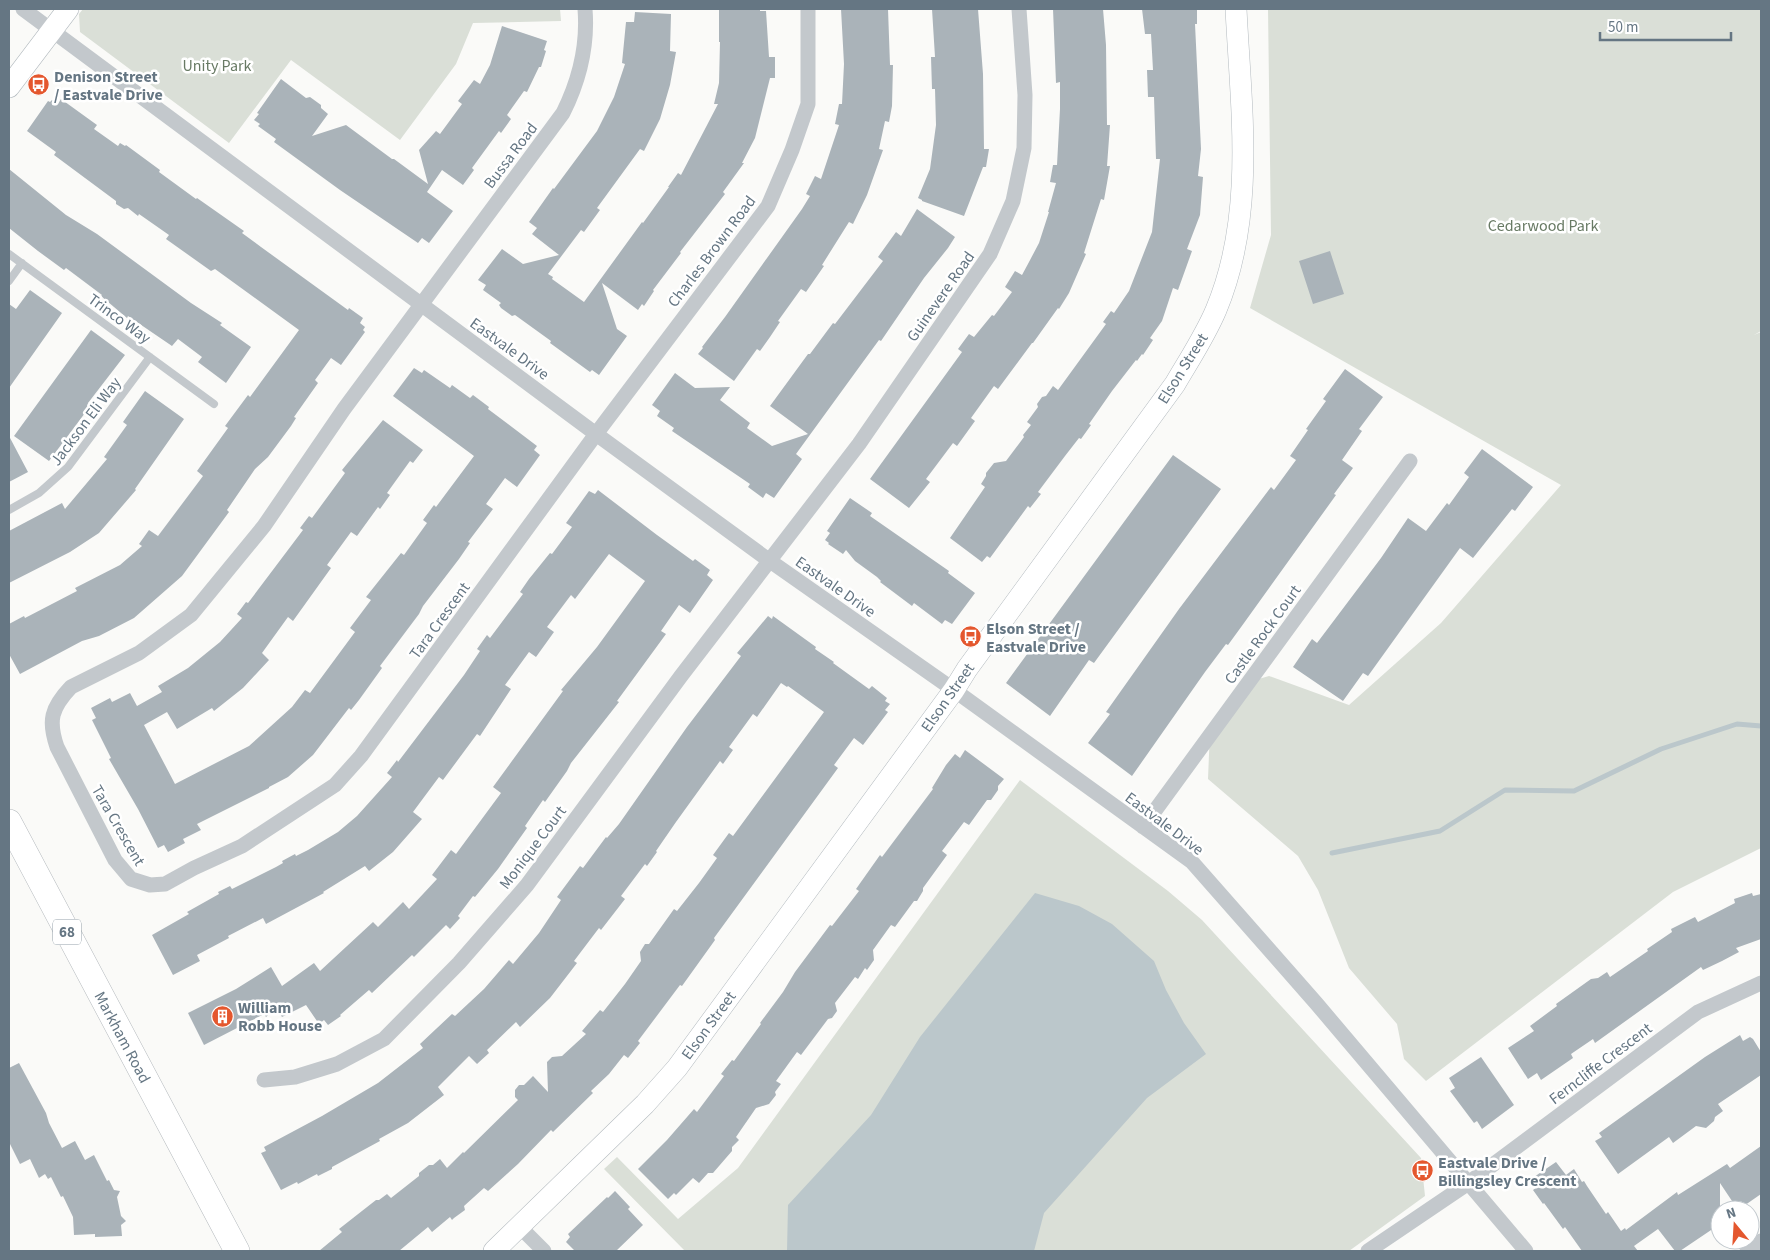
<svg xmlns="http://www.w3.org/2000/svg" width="1770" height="1260" font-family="'Source Sans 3',sans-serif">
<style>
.green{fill:#dadfd7}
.water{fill:#bbc7cb}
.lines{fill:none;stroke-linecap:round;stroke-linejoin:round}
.stream{stroke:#bbc7cb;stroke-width:5}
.building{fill:#aab3b9}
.secondary-casing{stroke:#b3babf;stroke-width:22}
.primary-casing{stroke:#b5babe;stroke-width:26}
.lane{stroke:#c3c8cc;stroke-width:8}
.street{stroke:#c3c8cc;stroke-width:15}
.secondary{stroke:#fff;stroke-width:21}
.primary{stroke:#fff;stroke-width:25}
.labels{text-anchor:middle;stroke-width:5;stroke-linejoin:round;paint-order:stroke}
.shield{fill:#fff;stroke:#939fa8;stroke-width:1}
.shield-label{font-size:15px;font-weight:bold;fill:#657683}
.park-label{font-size:16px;fill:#687a64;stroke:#fff}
.poi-label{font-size:16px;font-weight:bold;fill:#657683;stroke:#fff;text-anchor:start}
.street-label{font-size:16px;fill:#657683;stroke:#fff}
</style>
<rect width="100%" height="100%" fill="#fafaf8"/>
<path class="green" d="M83 9H560L561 21 473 23 456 64 400 140 291 60 229 143 80 32 79 14Z
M1268 9H1761V331L1754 335 1761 332V848L1673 892 1426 1081 1404 1059 1397 1024 1349 968 1318 890 1298 856 1208 779 1210 730 1238 685 1269 676 1349 705 1441 623 1561 485 1250 308 1271 235Z
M1020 780 1168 891 1202 920 1421 1158 1425 1196 1349 1251H685L604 1169 617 1157 678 1219 738 1168Z"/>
<path class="water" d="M1035 893 1079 906 1112 924 1154 961 1166 990 1184 1023 1206 1054 1147 1098 1044 1213 1034 1251H787L788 1205 871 1115 920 1037Z"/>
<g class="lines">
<path class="stream" d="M1332 853 1440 831 1505 790 1574 791 1661 749 1737 724 1761 726"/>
</g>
<path class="building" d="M719 9H760V11H766L769 57H775V78H770L755 138 742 163H744L723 192 725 194 680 252 681 253 653 290 654 291 644 306 642 304 638 310 602 283 617 329 627 336 599 375 592 370 590 372 550 343 551 341 515 315 512 316 501 308 499 305 501 303 483 290 486 285 478 280 502 249 523 264 559 255 532 234 537 228 529 222 553 188 554 189 597 131 614 97 625 64 622 63 626 22H634L635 12 671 14 670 51 676 52 670 85 660 119 644 151 640 149 597 208 600 210 584 232 581 230 548 274 553 277 552 279 584 302 642 222 643 223 669 187H668L678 173 681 175 718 104H714L719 83 720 42H719Z
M841 9H888L890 65H893L892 106 889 122 885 121 879 149 883 150 867 195 853 224 849 222 822 265 824 266 806 292 801 289 778 321 780 322 770 337 760 351 757 349 734 381 698 354 703 348 702 347 725 317 802 209 810 196 806 194 815 176 821 179 839 125 835 124 839 104H842L844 64Z
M932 9H978L983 74 984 149H989L986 167H983L964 216 922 201V200L918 198 930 169 936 125 935 89H932L931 57H935Z
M1053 9H1103L1106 45 1107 125H1110L1107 166H1110L1104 200 1101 199 1084 253 1086 254 1069 293 1059 309 1058 308 1033 343H1032L998 389 994 386 971 418 975 421 957 446 953 443 926 479 930 482 909 508 870 479 962 352 958 349 969 334 974 337 992 315 994 316 1012 292 1005 287 1015 271 1022 275 1029 262 1039 243 1049 212H1048L1056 183 1050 182 1053 165H1057L1060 109V82L1056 83Z
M1142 9H1197V24H1195L1201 149 1198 176 1203 177 1200 215 1187 249 1192 251 1178 290 1173 288 1162 321 1150 338 1153 340 1143 355 1142 354 1137 361 1136 360 1112 391 1089 424 1091 425 1081 439 1079 438 1065 456 1038 492 1041 494 1030 508 1028 506 990 558 987 556 982 562 950 538 985 487 981 484 986 476V473L994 463 1006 461 1024 437 1023 435 1031 425 1027 422 1038 407 1037 404 1042 397 1046 396 1053 386 1058 390 1106 324 1103 322 1111 311 1114 313 1129 291 1152 232 1160 159H1156L1154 97H1148L1147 70H1153L1151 34H1145Z
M502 26 547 41 544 50 546 51 541 67H539L527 92 524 91 507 115 511 119 501 133 499 131 472 168 474 170 463 185 442 170 427 192 453 211 429 243 422 238 418 243 340 190 274 142 276 139 258 126 260 124 254 120 259 114 257 113 281 79 306 98 310 97 321 105V108L328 114 312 136 346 125 392 159H394L428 184 419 150 436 131 440 134 462 104 458 101 474 80 480 84 490 65Z
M61 99 97 125 94 129 118 146 120 143 125 146 126 145 160 170 159 172 196 199 197 198 244 231 242 233 261 247 348 310 349 308 363 318 360 323 365 327 363 330 365 332 341 365 331 358 315 380 318 383 294 417 296 418 291 426 268 457 255 469 227 510 229 512 182 576 134 618 99 636 82 641 20 674 9 654V624L24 616 25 618 77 591 75 588 120 565 142 546 139 544 149 530 158 536 203 476 197 471 228 428 225 426 248 395 250 397 299 330 215 269 211 271 166 239 169 235 139 214 138 216 128 208 124 209 116 204V201L54 155 56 152 27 131 48 101 50 102 52 100 58 104Z
M9 169 66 215 97 234 191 303 222 323 220 325 251 347 226 383 198 362 202 357 178 339 172 346 128 316 127 318 101 296 102 295 66 268 64 270 38 251 9 228Z
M917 209 955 237 948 248 924 278 881 341 879 340 860 366 796 454 802 459 774 498 766 493 763 498 748 487 750 484 672 431 674 428 657 416 660 411 652 405 675 373 695 388 730 387 720 400 750 423 747 428 772 446 808 434 770 406 808 354H810L833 323 835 324 883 261 878 257 896 232 901 236Z
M1330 251 1344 294 1313 304 1299 261Z
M30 290 62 313 9 388V304L16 309Z
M91 330 125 355 88 403 91 405 49 461 14 436Z
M414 368 422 373 424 370 450 388 452 385 470 398 473 395 489 407 488 409 537 446 534 450 540 455 517 487 505 478 486 504 493 509 468 542 470 543 459 559 423 606 419 614 380 666 382 668 359 700 351 710 349 708 313 755 288 777 269 787V788L197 824 201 830 183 839 185 843 168 852 164 845 158 848 138 809 109 759 111 758 92 720 96 718 91 708 110 698 112 702 130 693 137 706 162 692 158 686 188 668 220 642 242 618 237 614 246 602 248 603 303 530 300 528 309 516 312 518 345 473 342 470 383 420 423 450 413 463 410 461 387 493 390 495 380 509 378 507 357 536 351 532 327 565 331 568 293 621 288 617 262 653 269 660 243 688 214 711 212 708 177 729 167 712 144 725 175 784 249 746 292 707 305 690 310 693 355 632 350 628 371 600 366 597 401 553 404 555 427 523 423 520 434 505 436 507 474 456 393 396Z
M1345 369 1383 397 1359 429 1362 431 1342 460 1353 468 1334 494 1336 495 1244 623 1228 645 1226 644 1205 672 1132 776 1088 743 1110 714 1106 712 1179 609 1271 487 1274 490 1296 460 1290 456 1308 430 1306 429 1326 401 1323 399Z
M145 391 184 419 135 489 136 490 99 533 70 552 9 583V531L62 503 65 509 107 459 104 457 127 425 123 422Z
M9 436 28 472 9 482Z
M1482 449 1533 487 1515 511 1512 509 1473 558 1460 548 1368 676 1363 673 1343 701 1293 667 1312 639 1317 643 1381 558 1408 518 1426 531 1447 503 1449 505 1469 477 1464 473Z
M1173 455 1221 489 1094 663 1089 660 1050 716 1006 683Z
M598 490 657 535 693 561 695 559 710 570 707 575 713 580 690 613 679 605 661 631 666 634 617 701 619 702 571 763 567 771 545 802 543 800 525 826 527 828 498 869 475 897 473 896 458 916 460 918 450 929 446 925 414 957 412 955 372 993 369 990 340 1015 341 1016 328 1025 324 1020 319 1024 306 1005 282 1017 276 1008 266 1017 264 1014 204 1045 188 1013 236 989 271 967 282 986 314 963 320 971 373 922 378 927 403 902 409 909 437 879 432 875 451 850 456 854 501 793 493 787 563 691 561 690 597 647 645 581 609 554 575 599 571 595 547 627 554 632 536 657 529 652 505 685 511 689 480 736 477 734 443 780 439 777 413 812 422 819 393 852 369 871 365 866 323 892 324 893 266 924 263 918 228 936 229 938 197 955 200 961 173 975 152 935 189 914 187 912 219 894 218 892 230 886 232 889 276 867 283 863 282 861 295 854 296 856 308 850 338 832 357 816 392 777 387 773 397 760 398 762 464 675 480 651 477 649 487 635 490 638 523 594 520 592 529 579 550 553 552 554 572 527 566 523 589 491 595 494Z
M850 498 872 513 870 516 949 571 948 573 975 593 952 624 945 620 942 624 914 603 912 606 880 582 881 581 877 577 855 561 846 550 843 554 828 544 829 543 825 540 830 533 827 531Z
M768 616 772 619 773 616 816 647 815 649 834 662 833 663 869 689 872 686 887 698 885 701 890 704 885 710 888 712 863 745 854 738 834 765 838 768 714 938 715 940 682 986 680 985 638 1041 640 1043 628 1058 624 1055 609 1074 591 1091 593 1093 553 1132 551 1130 518 1164 488 1191 484 1188 464 1206 465 1210 454 1218 452 1220 450 1217 432 1232 428 1227 399 1251H319L342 1232 339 1229 376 1200H379L387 1194 391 1198 419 1176V1173L429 1165H433L440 1159 447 1168 463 1152 464 1153 518 1100 515 1097V1090L519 1085H524L533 1076 548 1092 547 1062 552 1057 562 1056 586 1034 582 1031 600 1010 603 1012 625 984 641 961 640 952 645 944H649L674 909 677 911 699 883 717 858 713 855 729 833 733 836 824 712 788 686 787 687 781 683 757 717 753 714 729 747 733 750 723 764 720 761 676 822 656 851 657 852 647 866 645 864 621 896 625 899 601 930 599 928 574 961 577 963 550 998 520 1027 516 1022 487 1050 489 1053 477 1064 469 1056 438 1087 444 1095 408 1123 379 1139 380 1141 332 1167V1169L318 1176 317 1174 298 1184 297 1182 281 1190 261 1153 266 1151 264 1147 322 1116 378 1083 423 1048 420 1044 452 1014 455 1016 484 989 509 960 513 964 539 933 561 900 557 897 580 866 583 868 606 837 607 838 619 824 687 727 741 656 737 653Z
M965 750 1004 779 998 786V790L991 800H987L969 825 964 822 942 851 947 855 923 888V891L917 901H914L895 927 891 925 873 950 874 960 867 970 865 968 858 979 855 977 835 1003 837 1011 832 1018 828 1019 801 1055 797 1052 776 1081 781 1084 775 1092 776 1095 769 1104 756 1108 736 1137 739 1140 732 1147V1151L713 1173H708L699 1183 693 1178 676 1195 674 1193 668 1199 638 1169 667 1140 694 1109 697 1112 724 1076 721 1074 732 1060 734 1061 761 1024 760 1023 783 992 795 972 830 925 832 926 859 891 856 889 880 855 882 857 933 789 932 788 946 765 955 754 960 758Z
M1752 893 1753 896 1761 894V939L1736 948 1739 952 1722 961 1703 970 1701 967 1595 1043 1593 1039 1571 1054 1573 1058 1541 1080 1537 1073 1528 1079 1508 1048 1534 1031 1530 1026 1557 1006 1556 1004 1591 979 1598 978 1607 972 1610 977 1648 951 1647 949 1672 932 1671 929 1695 917 1698 922 1735 903 1734 899Z
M1740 1035 1743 1041 1750 1037 1753 1039 1761 1052V1075L1718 1104 1723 1111 1715 1117 1714 1121 1706 1128 1696 1126 1673 1143 1669 1137 1618 1174 1595 1141 1602 1137 1599 1133 1705 1057Z
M1481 1057 1514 1105 1482 1129 1477 1121 1474 1123 1450 1091 1455 1088 1449 1078Z
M19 1063 46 1113 49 1123 62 1148 75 1141 85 1160 94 1155 107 1181 109 1180 114 1190 120 1191 117 1197 121 1216 126 1221 121 1225 122 1236 95 1237V1234L74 1235 73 1217 63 1196 61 1197 51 1177 48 1179 45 1174 39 1178 30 1159 20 1164 9 1142V1068Z
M1761 1146V1194L1738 1210 1720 1183V1224L1680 1251H1675L1658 1229 1634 1246 1638 1251H1582L1565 1227 1563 1229 1544 1203 1543 1204 1533 1190 1537 1187 1533 1182 1536 1180 1534 1177 1556 1162 1566 1175 1574 1169 1582 1182 1584 1181 1587 1186 1606 1214 1608 1212 1621 1231 1625 1228 1626 1230 1677 1192 1678 1195 1727 1164 1730 1168Z
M615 1191 630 1207 628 1209 643 1225 616 1251H575L566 1242 570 1237 568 1234 607 1197 608 1198Z"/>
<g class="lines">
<defs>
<path id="secondary" d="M9 87 68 9
M494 1251 645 1104 677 1068 954 690 967 669 1175 384C1189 360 1205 336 1216 310 1256 215 1241 109 1236 9"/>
<path id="primary" d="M9 822 237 1251"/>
</defs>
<use href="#secondary" class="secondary-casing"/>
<use href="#primary" class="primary-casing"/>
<path class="lane" d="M9 254 214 404
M9 281 22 263
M9 510 39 493 68 467 150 357"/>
<path class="street" d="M23 9 596 434 770 561 954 690 1192 862 1316 1003 1526 1251
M585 9C588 46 580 79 563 113L344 409 264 526 191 615 139 653 71 687C51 708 48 721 57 747L115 860 131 879 150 885 165 884 194 868 242 846 335 785 361 756 596 434 768 206 792 150 808 104V9
M1143 827 1410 461
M264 1080 295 1077 337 1064 384 1039 459 963 527 885 681 676 859 444 990 254 1013 201 1024 148 1025 95 1019 9
M520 1227 544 1251
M1368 1251 1467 1184 1698 1012 1761 983
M1747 1251 1761 1241"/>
<use href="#secondary" class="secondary"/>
<use href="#primary" class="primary"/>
</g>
<defs>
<symbol id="bus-disc" viewBox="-11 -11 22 22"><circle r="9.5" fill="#e4572e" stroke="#fff"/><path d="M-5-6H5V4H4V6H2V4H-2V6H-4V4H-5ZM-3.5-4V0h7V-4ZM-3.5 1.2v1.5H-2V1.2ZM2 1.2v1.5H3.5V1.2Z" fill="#fff"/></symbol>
<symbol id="building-disc" viewBox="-11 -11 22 22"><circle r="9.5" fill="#e4572e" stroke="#fff"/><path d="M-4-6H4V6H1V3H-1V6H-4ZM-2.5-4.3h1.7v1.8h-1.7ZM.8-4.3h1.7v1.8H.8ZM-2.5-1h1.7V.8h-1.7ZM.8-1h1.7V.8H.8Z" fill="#fff"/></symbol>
</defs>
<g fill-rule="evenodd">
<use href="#bus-disc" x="26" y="72" width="25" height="25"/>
<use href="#bus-disc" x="958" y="624" width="25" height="25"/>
<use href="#building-disc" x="210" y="1004" width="25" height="25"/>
<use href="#bus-disc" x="1410" y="1158" width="25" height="25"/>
</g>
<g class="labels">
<rect class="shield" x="53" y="919.5" width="28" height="25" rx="4"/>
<g class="shield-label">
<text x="67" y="937">68</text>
</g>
<g class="park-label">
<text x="217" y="71">Unity Park</text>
<text x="1543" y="231">Cedarwood Park</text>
</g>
<g class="poi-label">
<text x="54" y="82">Denison Street<tspan x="54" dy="18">/ Eastvale Drive</tspan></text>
<text x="986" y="634">Elson Street /<tspan x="986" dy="18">Eastvale Drive</tspan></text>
<text x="238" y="1013">William<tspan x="238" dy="18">Robb House</tspan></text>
<text x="1438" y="1168">Eastvale Drive /<tspan x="1438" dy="18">Billingsley Crescent</tspan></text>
</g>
<g class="street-label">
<text transform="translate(510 155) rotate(-53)" y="6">Bussa Road</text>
<text transform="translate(711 251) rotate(-53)" y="6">Charles Brown Road</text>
<text transform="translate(940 296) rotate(-55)" y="6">Guinevere Road</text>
<text transform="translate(120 318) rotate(36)" y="6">Trinco Way</text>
<text transform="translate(510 348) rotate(36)" y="6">Eastvale Drive</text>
<text transform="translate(1182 368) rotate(-58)" y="6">Elson Street</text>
<text transform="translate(85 421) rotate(-53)" y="6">Jackson Eli Way</text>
<text transform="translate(836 586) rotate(35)" y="6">Eastvale Drive</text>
<text transform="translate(439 620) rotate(-54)" y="6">Tara Crescent</text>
<text transform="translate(1262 634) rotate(-54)" y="6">Castle Rock Court</text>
<text transform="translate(947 697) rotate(-55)" y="6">Elson Street</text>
<text transform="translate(1165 823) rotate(37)" y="6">Eastvale Drive</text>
<text transform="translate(119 825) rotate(60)" y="6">Tara Crescent</text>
<text transform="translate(532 847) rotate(-53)" y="6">Monique Court</text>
<text transform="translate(708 1025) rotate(-54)" y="6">Elson Street</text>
<text transform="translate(123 1037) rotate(62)" y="6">Markham Road</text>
<text transform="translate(1600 1063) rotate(-37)" y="6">Ferncliffe Crescent</text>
</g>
</g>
<rect width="1770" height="1260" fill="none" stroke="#657683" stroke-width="20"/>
<g transform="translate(1735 1225) rotate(342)"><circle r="24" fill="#ffffff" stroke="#c1c8cd"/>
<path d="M0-4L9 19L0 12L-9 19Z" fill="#e4572e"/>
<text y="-8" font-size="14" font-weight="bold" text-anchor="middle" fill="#657683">N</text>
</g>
<path d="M1600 32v8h131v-8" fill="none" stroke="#657683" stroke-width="2.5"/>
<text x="1608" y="32" font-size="15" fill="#657683" stroke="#ffffff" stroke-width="4" paint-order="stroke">50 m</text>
</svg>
